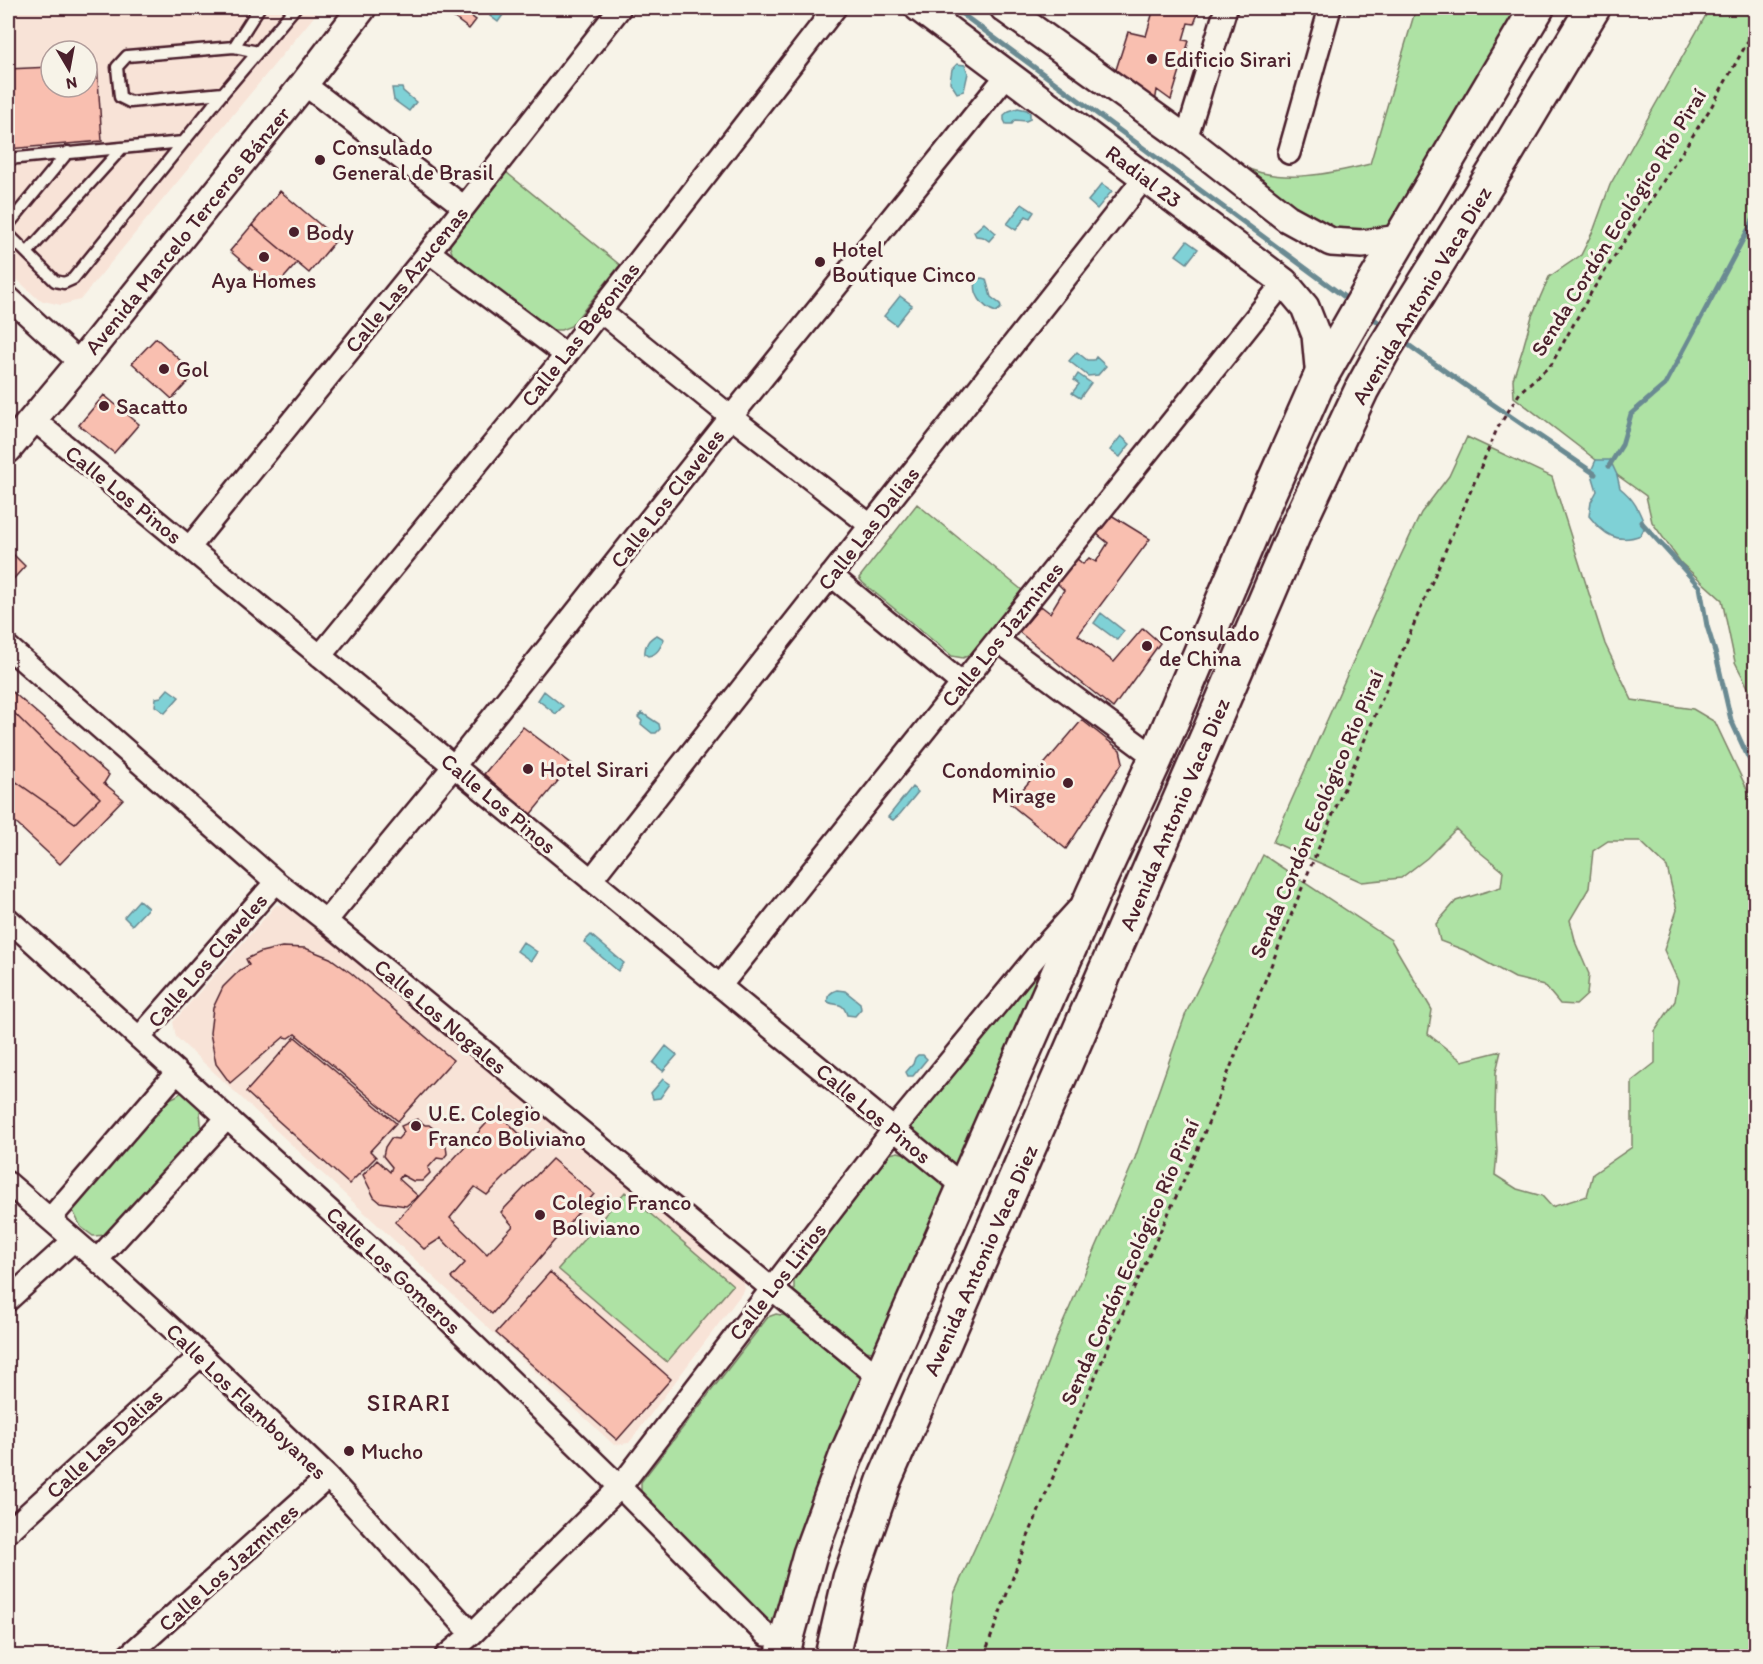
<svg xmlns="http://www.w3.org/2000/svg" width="1763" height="1664" font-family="Itim,sans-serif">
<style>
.built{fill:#f8e3d7;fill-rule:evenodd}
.green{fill:#aee2a4;stroke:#7c8068;stroke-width:1.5}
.water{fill:#7fd1d6;stroke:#6a8a92;stroke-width:1.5}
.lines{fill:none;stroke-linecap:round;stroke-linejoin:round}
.stream{stroke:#6a8a92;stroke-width:5}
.building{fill:#f9bfb0;stroke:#4a1f2b;stroke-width:1.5}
.service-casing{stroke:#4a1f2b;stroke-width:15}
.minor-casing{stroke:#4a1f2b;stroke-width:26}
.tertiary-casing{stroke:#4a1f2b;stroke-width:32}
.trunk-casing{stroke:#4a1f2b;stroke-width:38}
.path{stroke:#4a1f2b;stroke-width:3;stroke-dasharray:4.5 4.5;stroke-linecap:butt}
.service{stroke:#f7f3e8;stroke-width:10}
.minor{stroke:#f7f3e8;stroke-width:21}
.tertiary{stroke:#f7f3e8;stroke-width:27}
.trunk{stroke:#f7f3e8;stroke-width:33}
.poi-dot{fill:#4a1f2b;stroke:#f7f3e8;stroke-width:2}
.labels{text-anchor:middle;stroke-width:6;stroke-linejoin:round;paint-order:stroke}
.poi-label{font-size:22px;fill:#4a1f2b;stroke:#f7f3e8;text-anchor:start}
.street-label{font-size:22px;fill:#4a1f2b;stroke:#f7f3e8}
.neighbourhood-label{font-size:24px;letter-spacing:1.5px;fill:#4a1f2b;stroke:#f7f3e8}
</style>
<rect width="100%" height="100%" fill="#f7f3e8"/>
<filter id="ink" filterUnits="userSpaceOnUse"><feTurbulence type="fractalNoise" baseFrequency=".0167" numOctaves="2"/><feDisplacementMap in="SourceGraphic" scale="12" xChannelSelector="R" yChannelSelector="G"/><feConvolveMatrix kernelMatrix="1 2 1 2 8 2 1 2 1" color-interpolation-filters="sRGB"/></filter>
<g filter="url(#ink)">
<path class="built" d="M8 8H321L80 300 61 305 39 300 8 271ZM51 51H87V87H51Z
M276 905 295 907 743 1279 745 1289 629 1443 614 1445 176 1037 173 1022Z"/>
<path class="green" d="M1416 8H1524L1395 224C1334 250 1288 204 1241 172L1244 167C1282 184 1330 174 1370 164Z
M1710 8H1755V701L1735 662 1722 600 1681 563 1652 522 1646 496 1596 460 1514 397 1513 379 1523 348 1532 316 1549 277 1581 255 1594 229 1610 185Z
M501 168 620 265 571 326 561 330H552L453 256 450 247 451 237Z
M1467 437 1552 477 1605 644 1632 700 1693 709 1715 722 1755 806 1756 1287 1746 1318 1756 1339 1755 1656H944L954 1594 993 1508 1059 1332 1135 1158 1186 1013 1263 855 1391 940 1432 1010 1428 1034 1462 1061 1501 1051 1496 1072 1495 1114 1497 1152 1495 1175 1517 1189 1542 1196 1552 1207 1587 1196 1593 1174 1632 1147V1081L1655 1063V1031L1675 1001 1678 981 1664 950 1677 910 1667 867 1640 841H1608L1593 851 1589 888 1570 920 1576 944 1589 974 1587 995 1576 1005 1560 1004 1544 985 1515 978 1464 950 1440 941 1436 924 1456 901 1501 887 1503 871 1476 849 1456 829 1427 858 1401 878 1362 882 1273 842 1387 585 1421 513 1449 476Z
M917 504 1022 590 973 653 963 658 952 656 863 583 859 578Z
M1056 941 961 1166 954 1168 912 1136V1122Z
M186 1089 203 1104 200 1112 202 1134 107 1235 93 1236 81 1227 72 1209 165 1101 176 1096Z
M898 1152 906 1154 943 1184 945 1190 879 1350 872 1352 866 1351 794 1291V1279L890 1154Z
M625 1192 733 1285 667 1362 558 1269Z
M776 1314 787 1316 865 1382 776 1631 641 1494V1482L768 1317Z"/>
<path class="water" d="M496 8H508L498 22 490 16Z
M957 64 965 65 968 73 964 91 957 93 950 82 952 69Z
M392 88H402L403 91 416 102 409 111 394 100Z
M1018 108 1027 110 1030 113V119L1026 121 1015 120 1012 124H1006L1004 120V115L1009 111Z
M1102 184 1112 191 1097 209 1088 201Z
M1022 204 1034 212 1030 218 1026 216 1016 230 1007 224Z
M984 223 996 233 989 241 983 237 976 236 974 232Z
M1187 241 1198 249 1187 263 1176 255Z
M982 278 986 279 991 297 1000 304 1001 308 996 312C983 308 971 293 977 279Z
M900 296 912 305 896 325 884 316Z
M1077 352 1087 360H1094L1096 357 1106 366 1098 375 1088 376 1069 361Z
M1078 374 1091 383 1080 398 1072 393 1079 384 1074 380Z
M1121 436 1130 444 1120 457 1110 450Z
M1596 460H1610L1617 475 1620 488C1634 499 1639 510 1645 526L1641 535C1617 544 1604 535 1589 516L1591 502 1597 491 1591 471Z
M1101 613 1124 631 1117 640 1094 623Z
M657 635 664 639C661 647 657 655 648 656L645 654C644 646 649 638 657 635Z
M168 689 179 697 165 713 155 706 156 698 161 697Z
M544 691 563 706 556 714 538 700Z
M642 713 659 724 660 729 656 733H652L641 724 642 721 638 717Z
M912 787 918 792 900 814 893 820 888 817Z
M139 900 148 908 132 925 124 917Z
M591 935 624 963 618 971 584 942Z
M523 942 537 952 531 961 517 951Z
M837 990 845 991 860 1003 861 1009 855 1016 847 1015C842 1000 837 1007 828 1002 826 995 831 992 837 990Z
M666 1046 677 1055 663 1071 653 1063Z
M918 1055H923L927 1059 913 1076H908L906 1072 913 1064 915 1058Z
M663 1079 670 1084 660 1098 653 1099 651 1093Z"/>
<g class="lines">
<path class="stream" d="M954 8 1350 301
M1367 314 1384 326
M1403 341C1466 387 1531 430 1595 474
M1609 466 1622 445 1631 414 1665 385 1756 215
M1641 522 1700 587 1707 626 1716 655 1731 720 1748 757 1756 770"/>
</g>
<path class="building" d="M441 8H460L476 20 469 29Z
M1154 8H1200L1194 24 1188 23 1183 40 1189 41 1171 100 1157 90 1155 103 1114 76 1128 32 1146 36Z
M97 64 102 141 8 149V69L51 67V87H87V65Z
M280 191 337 239 309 273 252 225Z
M252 225 297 263 274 289 230 251Z
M156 338 195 374 172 399 132 363Z
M104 395 139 424 114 453 79 425Z
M1111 515 1150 539 1078 635 1114 662 1143 628 1160 643 1113 708 1019 632 1041 606 1050 613 1064 590 1057 583 1076 558 1083 564 1089 558 1096 562 1108 543 1097 534Z
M8 549 25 566 8 585Z
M8 688 109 775 104 783 123 799 60 864 8 816Z
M8 707 100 798 75 823 8 776Z
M1082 720 1120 750 1123 762 1066 849 1010 804Z
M523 727 572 764 530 815 484 774Z
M282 947 305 948 330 958 351 973 453 1060 398 1121 295 1034 289 1038 284 1037 230 1083 216 1064 210 1033 213 1008 223 987 240 970 249 965 246 959 261 952Z
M295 1037 396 1123 370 1151 376 1157 349 1184 246 1092Z
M497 1112 534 1148 487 1195 475 1187 450 1218 487 1254 513 1226 501 1212 552 1159 594 1194 492 1314 451 1278 465 1263 441 1238 424 1249 395 1222Z
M417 1119 425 1125H429L440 1134V1139L446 1145 447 1154 443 1159 437 1158 428 1168 430 1173 422 1181H413L402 1175 399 1179 418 1196 406 1206 380 1202 374 1197 363 1175 377 1160 390 1172 392 1167 383 1156 385 1147 391 1138 398 1139 404 1132 401 1126Z
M550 1272 671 1379 617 1440 496 1333Z"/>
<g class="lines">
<defs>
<path id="service" d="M234 47 259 8
M223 93 130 102 120 97 117 67 127 56 234 47 258 52
M8 159 183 142
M8 225 68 152
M8 234 55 281 64 283 73 279 223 93 295 8
M27 253 122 148"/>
<path id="minor" d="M304 84 464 207
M1186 139 1226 8
M1289 153 1330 8
M429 252 566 355
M8 297 80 363
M600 311 731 417 870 525
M33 419 964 1187
M189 548 429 252 620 8
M831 575 962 684
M997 640 1156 758
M8 647 276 882 326 921 880 1378
M320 656 566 355 835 8
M591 880 1145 177
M8 919 428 1300 620 1487 766 1635
M326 921 454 766 731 417 1007 75
M720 986 1284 282
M139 1038 276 882
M8 1183 97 1260 201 1355 328 1477 472 1634
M50 1219 177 1072
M97 1260 227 1118
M8 1300 74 1240
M8 1532 201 1355
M128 1656 328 1477
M446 1656 472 1634 620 1487 894 1129 1048 942 1078 909"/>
<path id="tertiary" d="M919 8 1284 282 1305 307 1316 335 1320 378
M1004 8 1186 139 1287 218 1331 242 1362 244 1400 239
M8 449 80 363 304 84 362 8"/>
<path id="trunk" d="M783 1656 784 1648 810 1554 847 1454 1094 892 1156 758 1261 511 1320 378 1373 285 1537 8
M832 1656 850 1578 884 1481 1211 728 1293 536 1362 389 1384 349 1505 155 1593 8"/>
</defs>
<use href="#service" class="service-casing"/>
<use href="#minor" class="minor-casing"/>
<use href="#tertiary" class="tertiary-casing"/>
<use href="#trunk" class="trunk-casing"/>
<path class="path" d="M984 1656 1027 1539 1115 1330 1197 1151 1308 873 1497 429 1521 391 1551 365 1592 291 1710 109 1756 27"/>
<use href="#service" class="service"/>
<use href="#minor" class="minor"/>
<use href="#tertiary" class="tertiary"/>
<use href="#trunk" class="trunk"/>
</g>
</g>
<g class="poi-dot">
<circle cx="1152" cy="59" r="6"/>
<circle cx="320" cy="160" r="6"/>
<circle cx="294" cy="232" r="6"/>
<circle cx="264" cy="257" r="6"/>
<circle cx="820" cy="262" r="6"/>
<circle cx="164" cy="369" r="6"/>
<circle cx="104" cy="406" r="6"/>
<circle cx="1147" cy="646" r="6"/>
<circle cx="528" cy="769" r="6"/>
<circle cx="1068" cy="783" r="6"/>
<circle cx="416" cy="1126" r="6"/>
<circle cx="540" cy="1215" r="6"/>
<circle cx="349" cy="1451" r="6"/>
</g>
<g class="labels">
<g class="poi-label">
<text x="1164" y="67">Edificio Sirari</text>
<text x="332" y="155">Consulado<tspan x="332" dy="25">General de Brasil</tspan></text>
<text x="306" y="240">Body</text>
<text x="832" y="257">Hotel<tspan x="832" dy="25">Boutique Cinco</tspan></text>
<text x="264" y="288" text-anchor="middle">Aya Homes</text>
<text x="176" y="377">Gol</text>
<text x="116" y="414">Sacatto</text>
<text x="1159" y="641">Consulado<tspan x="1159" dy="25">de China</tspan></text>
<text x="540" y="777">Hotel Sirari</text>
<text x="1056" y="778" text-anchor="end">Condominio<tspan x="1056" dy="25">Mirage</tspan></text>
<text x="428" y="1121">U.E. Colegio<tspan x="428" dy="25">Franco Boliviano</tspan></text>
<text x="552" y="1210">Colegio Franco<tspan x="552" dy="25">Boliviano</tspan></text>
<text x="361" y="1459">Mucho</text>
</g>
<g class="street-label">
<text transform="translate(1144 176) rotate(37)" y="8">Radial 23</text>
<text transform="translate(1618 222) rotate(-58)" y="8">Senda Cordón Ecológico Río Piraí</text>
<text transform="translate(187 230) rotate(-51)" y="8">Avenida Marcelo Terceros Bánzer</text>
<text transform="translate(406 279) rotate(-51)" y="8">Calle Las Azucenas</text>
<text transform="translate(1421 295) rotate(-59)" y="8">Avenida Antonio Vaca Diez</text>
<text transform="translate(580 334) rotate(-52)" y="8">Calle Las Begonias</text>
<text transform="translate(124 494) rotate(39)" y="8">Calle Los Pinos</text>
<text transform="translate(667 498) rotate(-52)" y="8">Calle Los Claveles</text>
<text transform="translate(868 528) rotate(-52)" y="8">Calle Las Dalias</text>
<text transform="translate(1002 634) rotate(-51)" y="8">Calle Los Jazmines</text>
<text transform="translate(499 803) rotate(40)" y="8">Calle Los Pinos</text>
<text transform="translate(1174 814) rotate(-67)" y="8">Avenida Antonio Vaca Diez</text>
<text transform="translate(1316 814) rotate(-67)" y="8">Senda Cordón Ecológico Río Piraí</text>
<text transform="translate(207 960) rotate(-49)" y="8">Calle Los Claveles</text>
<text transform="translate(441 1016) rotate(40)" y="8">Calle Los Nogales</text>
<text transform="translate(874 1113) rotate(40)" y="8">Calle Los Pinos</text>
<text transform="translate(980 1260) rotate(-66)" y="8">Avenida Antonio Vaca Diez</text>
<text transform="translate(1129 1262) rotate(-66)" y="8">Senda Cordón Ecológico Río Piraí</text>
<text transform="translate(394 1270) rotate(43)" y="8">Calle Los Gomeros</text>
<text transform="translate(777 1281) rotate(-52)" y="8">Calle Los Lirios</text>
<text transform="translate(247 1401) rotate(44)" y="8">Calle Los Flamboyanes</text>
<text transform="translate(104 1443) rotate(-43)" y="8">Calle Las Dalias</text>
<text transform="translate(228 1567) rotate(-42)" y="8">Calle Los Jazmines</text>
</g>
<g class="neighbourhood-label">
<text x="409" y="1411">SIRARI</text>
</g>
</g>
<rect width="1763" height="1664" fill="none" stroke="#f7f3e8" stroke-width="30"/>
<rect x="15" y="15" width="1733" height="1634" fill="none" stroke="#4a1f2b" stroke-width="2" filter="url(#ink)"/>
<g transform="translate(69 69) rotate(170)"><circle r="28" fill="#f7f3e8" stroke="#b29e9c" stroke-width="1.5"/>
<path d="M0-4.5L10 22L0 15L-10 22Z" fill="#4a1f2b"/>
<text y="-9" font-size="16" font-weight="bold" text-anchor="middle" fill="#4a1f2b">N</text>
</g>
</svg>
